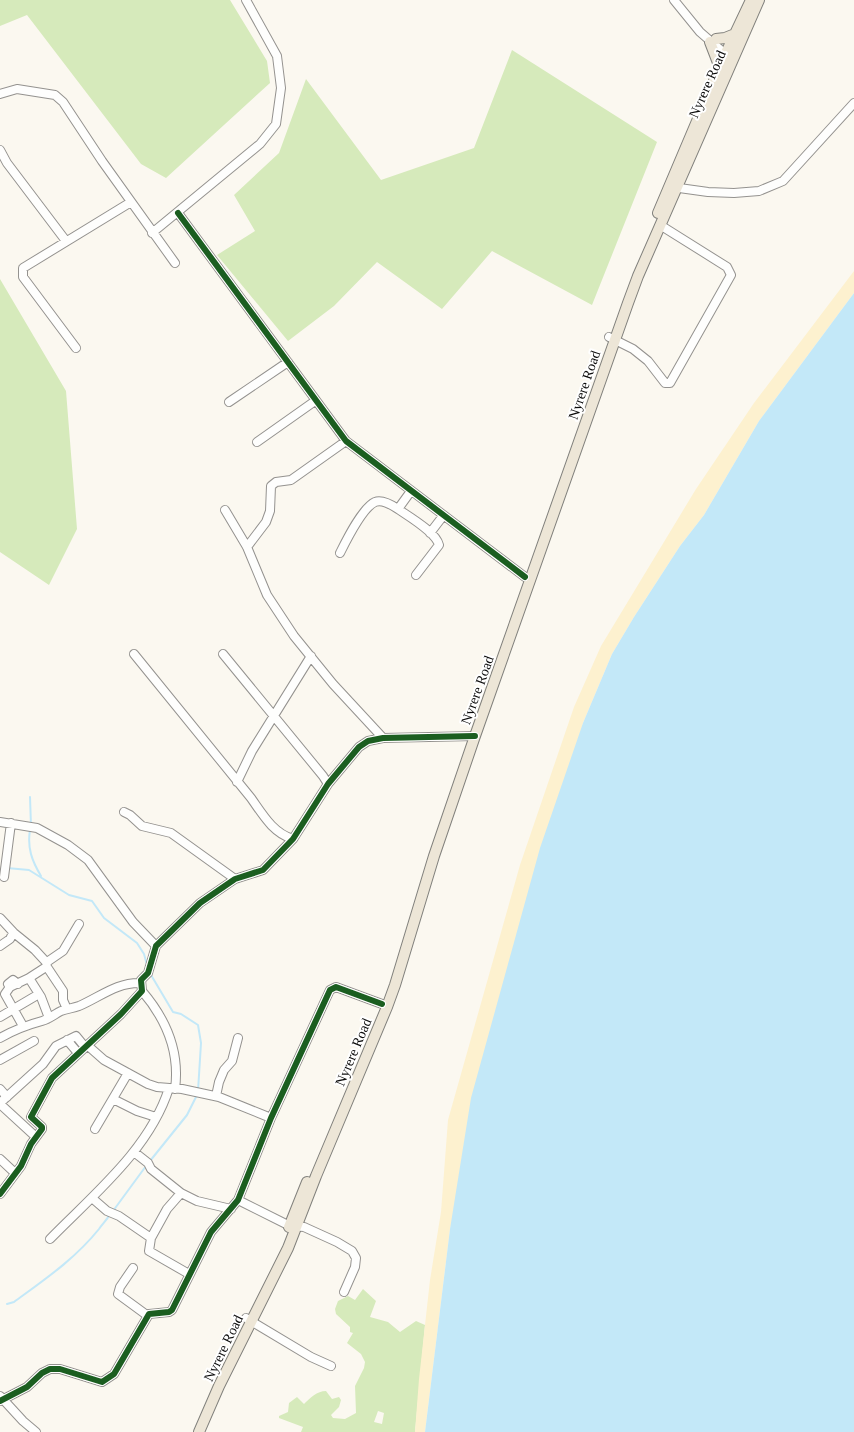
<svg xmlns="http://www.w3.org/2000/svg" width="854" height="1432" font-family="Georgia,serif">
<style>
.forest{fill:#d6eabb;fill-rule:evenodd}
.sand{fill:#fdf1cf}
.water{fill:#c3e8f8}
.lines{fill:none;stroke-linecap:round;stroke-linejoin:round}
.stream{stroke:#c3e8f8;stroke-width:2}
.minor-casing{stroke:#94928f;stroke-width:10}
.major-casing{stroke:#81807c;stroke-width:12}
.minor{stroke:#fefefd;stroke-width:8}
.major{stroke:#ede6d7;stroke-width:10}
.cycleway-casing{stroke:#fff;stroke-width:8}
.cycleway{stroke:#1b5e20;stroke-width:6}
.labels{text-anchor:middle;stroke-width:4;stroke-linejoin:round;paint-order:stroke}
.street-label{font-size:14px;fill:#0c0c0c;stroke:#fff}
</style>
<rect width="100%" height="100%" fill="#fbf8f0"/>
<path class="forest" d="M0 0H230L267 61 270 83 166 178 141 164 27 15 0 26Z
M512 50 657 142 592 305 492 251 442 309 377 262 334 306 288 341 217 255 255 231 234 195 279 153 306 79 381 180 474 148Z
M0 279 66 391 77 529 49 585 0 552Z
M363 1289 376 1301 370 1317 388 1322 400 1332 416 1321 425 1325 415 1432H301L303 1427 279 1418V1416L288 1412 289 1403 297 1397 304 1404C310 1398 317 1391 326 1391L332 1399 339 1397 341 1400 339 1407 331 1415 333 1418 345 1419 356 1413 355 1386 364 1368 365 1362 361 1354 347 1343 353 1333 350 1332V1327L336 1314 335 1309 338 1301 348 1296 355 1300ZM378 1411 384 1413 382 1424 374 1422Z"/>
<path class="sand" d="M854 271V293L759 421 704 515 680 546 634 617 612 654 583 723 450 1229 425 1432H415L419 1379 430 1280 441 1212 448 1120 520 865 574 707 601 646 696 489 754 403Z"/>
<path class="water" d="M854 293V1432H425L450 1229 471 1098 540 848 583 723 612 654 634 617 680 546 704 515 759 421Z"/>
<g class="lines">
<path class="stream" d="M30 797 31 826
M30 830C27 848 32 861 41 876
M7 868 29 870 69 895 92 901 104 918 137 943 144 954 147 965
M151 975 173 1012 181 1014 198 1025 201 1043 198 1091
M150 1161 187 1115 197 1095
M113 1211 146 1166
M7 1304 14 1302C44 1280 75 1259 99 1229 103 1223 107 1220 110 1214"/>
<defs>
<path id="minor" d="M674 0 700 32 730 58
M0 94 17 89 55 95 63 102 102 161 175 263
M0 150 7 163 66 241
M672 187 708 192 734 193 759 191 783 181 854 103
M178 213 346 441 525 577
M152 233 260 144 276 124 281 88 277 56 246 0
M609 337 633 349 648 361 665 383H670L731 275 727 267 660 225
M76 348 23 277V268L131 202
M229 402 288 362
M257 442 315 401
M398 509C408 516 436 532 439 545L416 575
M225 510 247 547 267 595 294 636 333 684 383 738
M430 533 443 516
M247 547 266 522 270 511 271 486 276 482 291 480 346 441
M340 553C346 541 362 508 375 502 382 499 392 505 398 509L411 491
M134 654 251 798C263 815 273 833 293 839
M223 654 323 776 328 784
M237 782 252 751 311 656
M124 812 130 815 142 826 171 833 235 879
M0 822 37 828 68 845 88 860 133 922 156 946
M4 877 11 823
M0 918 14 933 35 950 47 963
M0 946 10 939 13 933
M47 967 63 991V1000L67 1009
M18 984 13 980 8 984 10 987 29 978
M10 987 5 994 23 1026
M142 991C166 1019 180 1052 175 1089
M0 1017 39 994
M49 1018 41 997 29 978 46 967 47 962 63 951 79 924
M0 1038C14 1030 27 1025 42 1021 49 1019 55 1014 61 1011 67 1009 73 1008 79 1006 100 997 117 982 141 983
M67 1040 78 1053
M87 1045 104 1060 148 1084 157 1087 182 1089 219 1097 271 1118
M0 1060 34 1041
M0 1089 7 1097
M216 1096 219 1082 224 1070 232 1061 238 1038
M113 1099 137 1111 156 1117
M0 1103 43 1064 56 1046 76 1036 85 1047
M0 1104 36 1137
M95 1129 128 1073
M134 1152 148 1163 151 1169 181 1193 197 1201 231 1209
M0 1159 15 1173
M0 1194 21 1166 31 1144 42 1129V1127L31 1117 52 1078 121 1014 142 991 141 980 148 973 156 946 200 903 235 879 263 870 293 839 328 784 359 747 368 741 383 738 475 736
M92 1198 107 1211 119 1216 151 1238 167 1209 181 1193
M238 1200 290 1226 304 1227 337 1242 352 1251 356 1258 355 1267 344 1292
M151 1238 149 1251 189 1274
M50 1239C93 1195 150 1149 169 1088
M133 1268 120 1287 118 1294 148 1316
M246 1318 311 1357 331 1366
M0 1396 23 1421 36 1432
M0 1401 27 1387 42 1373 50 1369H60L102 1382 114 1374 149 1314 169 1312 172 1310 211 1232 238 1200 271 1118 330 990 336 987 382 1004"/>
<path id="major" d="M716 39 725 38 735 34
M710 42 720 68
M658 213 725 55 751 0
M289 1227 307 1182
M199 1432 219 1386 288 1248 316 1176 387 1007 395 985 434 856 475 736 628 303 638 276 759 0"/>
</defs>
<use href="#minor" class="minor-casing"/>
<use href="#major" class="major-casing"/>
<use href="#minor" class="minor"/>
<use href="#major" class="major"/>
<defs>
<path id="cycleway" d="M178 213 346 441 525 577
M0 1194 21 1166 31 1144 42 1129V1127L31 1117 52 1078 121 1014 142 991 141 980 148 973 156 946 200 903 235 879 263 870 293 839 328 784 359 747 368 741 383 738 475 736
M0 1401 27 1387 42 1373 50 1369H60L102 1382 114 1374 149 1314 169 1312 172 1310 211 1232 238 1200 271 1118 330 990 336 987 382 1004"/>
</defs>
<use href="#cycleway" class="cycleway-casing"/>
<use href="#cycleway" class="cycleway"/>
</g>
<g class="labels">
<g class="street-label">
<text transform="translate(707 84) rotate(-66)" y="5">Nyrere Road</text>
<text transform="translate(584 385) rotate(-71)" y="5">Nyrere Road</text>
<text transform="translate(477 690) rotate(-70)" y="5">Nyrere Road</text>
<text transform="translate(353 1052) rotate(-67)" y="5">Nyrere Road</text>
<text transform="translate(223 1348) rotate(-64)" y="5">Nyrere Road</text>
</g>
</g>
</svg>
